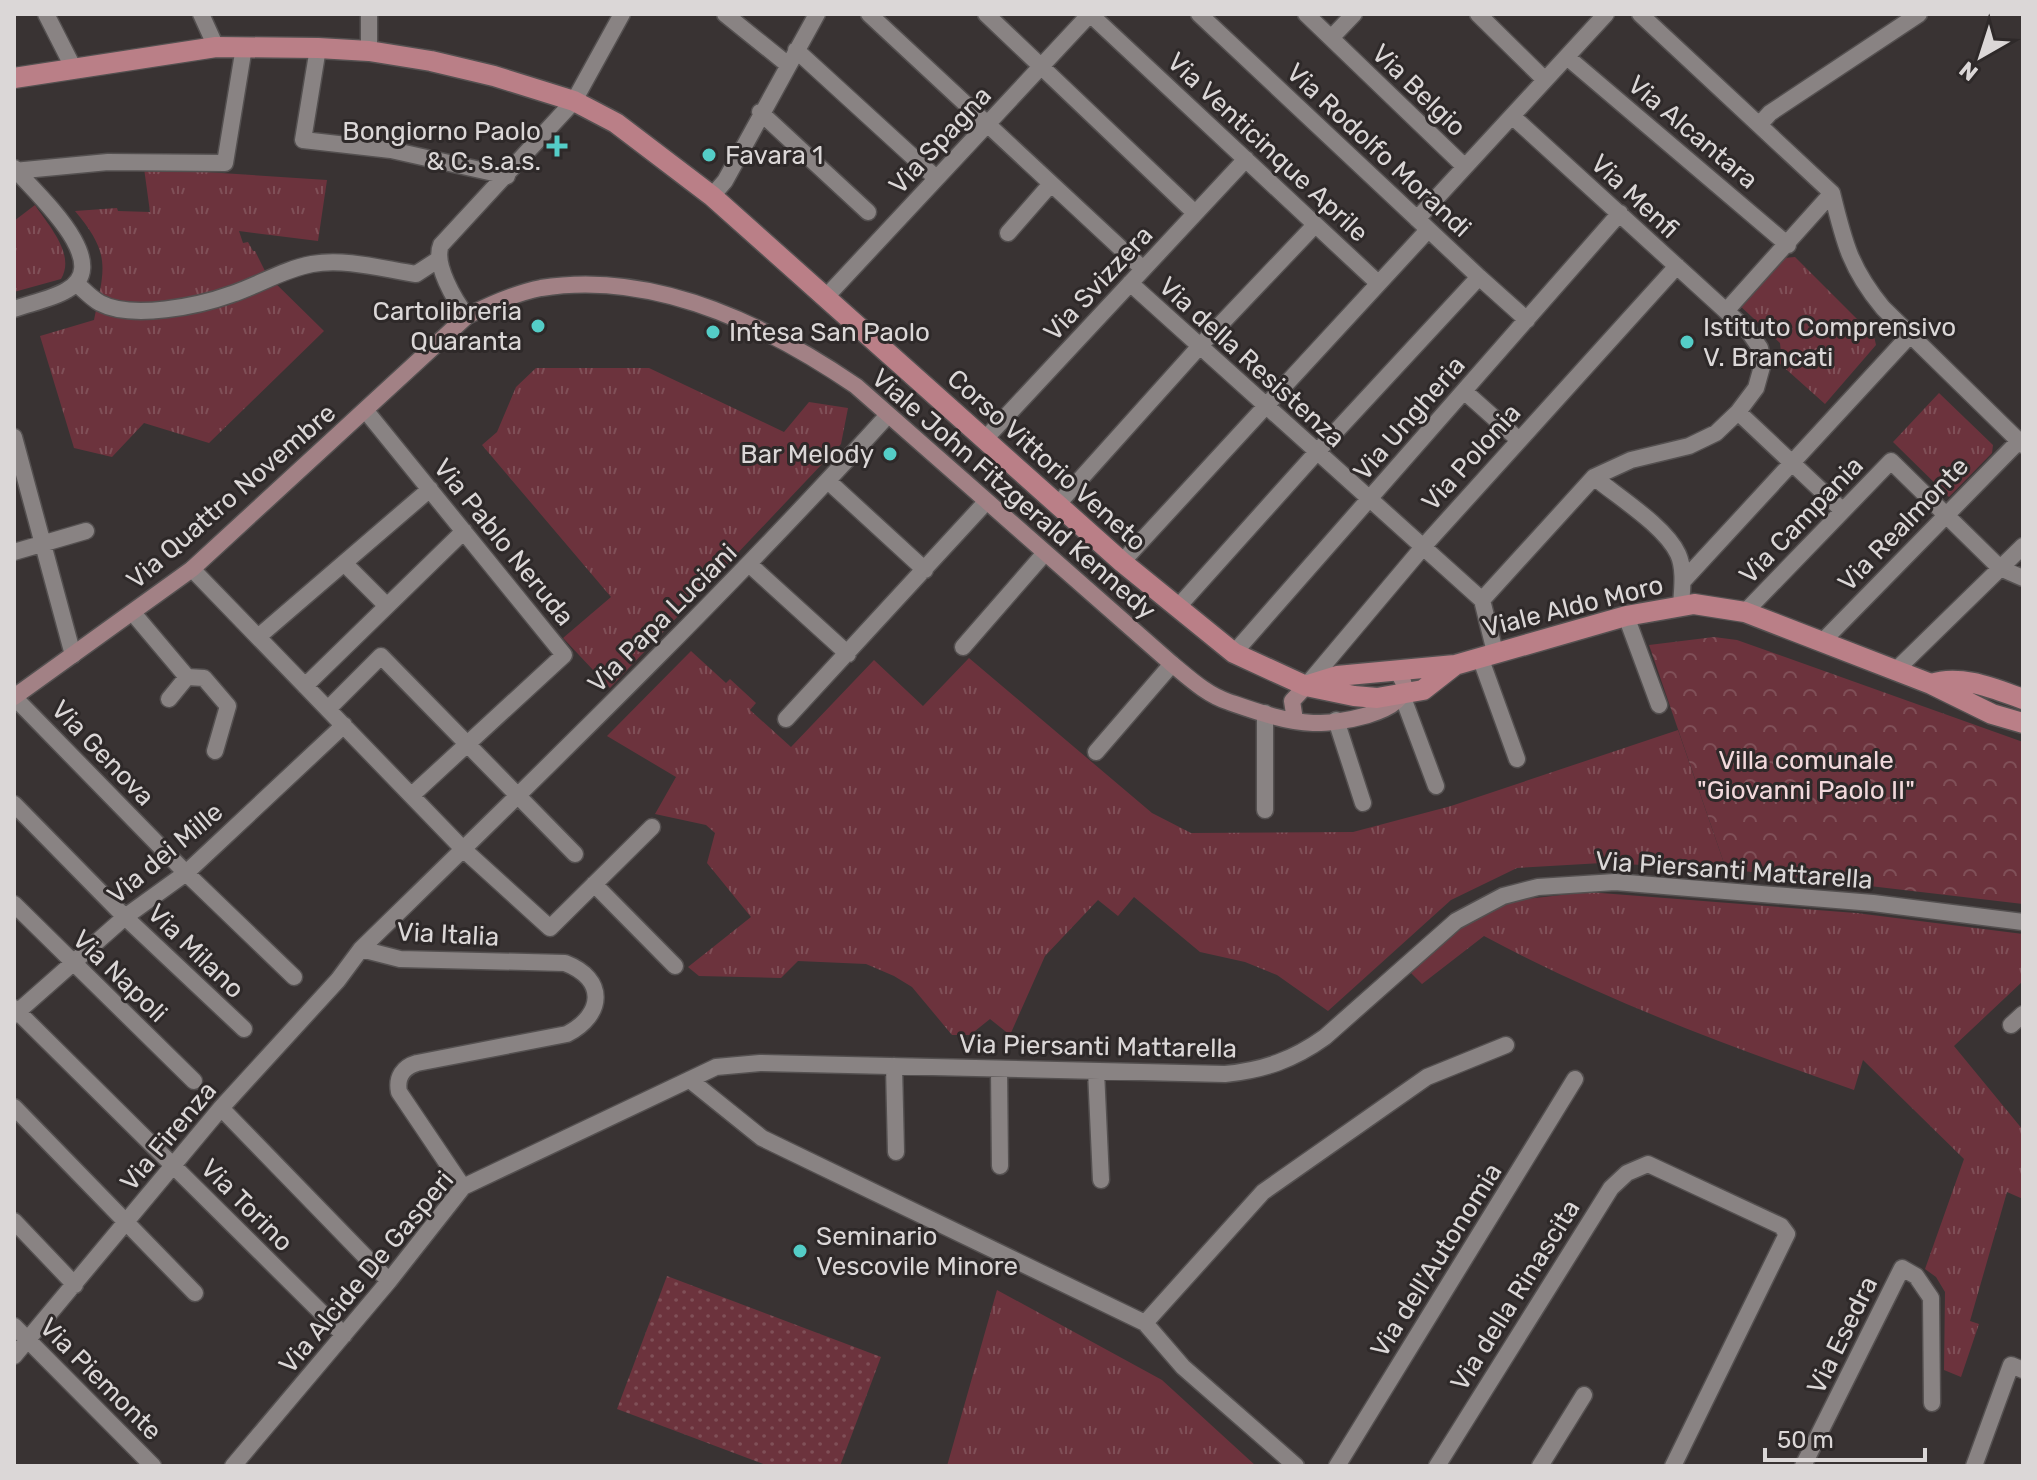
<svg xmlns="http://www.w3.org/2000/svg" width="2037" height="1480" font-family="Rubik,sans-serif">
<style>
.grass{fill:url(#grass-tufts)}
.forest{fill:url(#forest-crowns)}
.garden{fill:url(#garden-dots)}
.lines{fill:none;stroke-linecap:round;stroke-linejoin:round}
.street-casing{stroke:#545050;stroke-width:19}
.secondary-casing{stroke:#545050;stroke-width:19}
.primary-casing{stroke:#545050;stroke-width:23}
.street{stroke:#898383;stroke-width:16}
.secondary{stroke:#a28185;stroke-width:16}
.primary{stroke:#ba7f87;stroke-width:20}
.poi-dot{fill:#54cdc7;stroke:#2e2929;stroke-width:3}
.labels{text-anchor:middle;stroke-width:6;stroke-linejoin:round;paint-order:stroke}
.street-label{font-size:26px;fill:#dbd7d7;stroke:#2e2929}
.poi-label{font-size:26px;fill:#dbd7d7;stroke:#2e2929;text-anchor:start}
.park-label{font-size:26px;fill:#f2d8db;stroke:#2e2929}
</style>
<defs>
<pattern id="grass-tufts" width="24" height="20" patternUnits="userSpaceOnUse" patternTransform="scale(2)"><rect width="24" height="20" fill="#6c333d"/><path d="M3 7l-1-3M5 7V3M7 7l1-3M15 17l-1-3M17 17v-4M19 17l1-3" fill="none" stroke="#805058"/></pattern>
<pattern id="forest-crowns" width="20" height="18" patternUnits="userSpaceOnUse" patternTransform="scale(2)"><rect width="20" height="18" fill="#6c333d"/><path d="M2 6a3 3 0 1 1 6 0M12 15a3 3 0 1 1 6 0" fill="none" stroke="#805058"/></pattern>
<pattern id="garden-dots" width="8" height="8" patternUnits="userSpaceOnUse" patternTransform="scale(2)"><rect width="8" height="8" fill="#6c333d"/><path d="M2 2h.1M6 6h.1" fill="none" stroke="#805058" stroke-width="1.8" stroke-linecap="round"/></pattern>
</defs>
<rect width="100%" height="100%" fill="#393333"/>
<path class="grass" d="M144 168 327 180 318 241 239 231 243 243 248 242 253 251H255L267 275 324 331 209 443 144 423 112 457 74 448 40 336 94 320C105 267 111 254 75 211L117 208 118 211 150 212Z
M35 205C48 225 76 254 61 279L14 292V221Z
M1795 257 1874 336 1876 345 1825 404 1778 362 1781 352 1780 343 1738 304 1784 258Z
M536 368H649L784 432 809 402 848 408 841 444 610 688 563 638 611 597 482 445 497 432 516 387Z
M1939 393 1993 445 1992 453 1949 497 1893 442Z
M691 651 726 683 730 679 756 703 750 710 791 747 874 660 923 706 969 658 1152 813 1191 833 1353 832 1451 806 1678 730 1726 869 1602 863 1517 868 1451 900 1328 1011 1277 975 1245 962 1200 952 1134 897 1118 916 1098 900 1045 956 1010 1035 990 1019 970 1035H952L912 987 894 976 866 964 798 961 781 978 699 976 688 967 751 917 707 863 715 833 706 825 655 814 676 777 607 736Z
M1588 892 1856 913 2023 934V981L1954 1046 2023 1130V1199L2007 1192 1970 1321 1979 1324 1961 1377 1944 1370 1945 1292 1936 1277 1925 1269 1964 1159 1863 1060 1854 1090C1725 1045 1604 1000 1484 936L1422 984 1409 971 1462 924 1509 901Z
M997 1290 1162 1380 1256 1466H947Z"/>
<path class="forest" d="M1714 637 1737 640 2023 742V904L1726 869 1649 645Z"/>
<path class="garden" d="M667 1276 881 1357 840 1466H769L617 1409Z"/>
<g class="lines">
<defs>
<path id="street" d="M46 14 74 69
M201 14 216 47
M369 14V51
M725 14 787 64
M869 14 1143 269
M986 14 1195 213
M1090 14 1378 283
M1199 14 1479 277 1527 320
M1306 14 1465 167
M1478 14 1545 80
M1640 14 1832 193
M1331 38 1354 14
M318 48 303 140 391 150 507 176
M796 50 936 178
M1567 57 1788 245
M760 112 868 212
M1760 124 1770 113 1919 14
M14 168C33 191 116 263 67 290 52 299 31 303 14 309
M14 171 108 162 225 163 244 47
M1832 193C1844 242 1850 268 1883 308L2023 445
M712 196 725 181 817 14
M1417 219 1606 14
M1008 233 1050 185
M76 283C84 290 91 298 100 303 132 320 199 306 232 294 259 285 284 269 312 264 345 258 383 269 416 274L439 259
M1130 283 1482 600 1495 652
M825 298 1090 14
M1726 311 1832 193
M467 316C455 301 433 264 441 245L574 101 622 14
M1464 391 1519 440
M366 411 564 655 412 795
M1738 412 1842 510
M14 437 73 655
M985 439 1246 159
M1594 477C1618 497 1665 526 1678 554 1685 569 1682 590 1681 605
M828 481 925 570
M1058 504 1199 347 1315 225
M14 552 86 531
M1122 562 1428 230
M344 563 387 606
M749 564 848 654
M192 569 463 849 550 928 652 827
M1683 581 1910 335
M1482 600 1594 477 1631 460 1689 446 1716 433 1738 412 1756 388 1763 363 1760 348 1749 332 1512 116
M1177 608 1316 453 1479 277
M1745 612 1891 461 2000 568 2023 578
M133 613 187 677 204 678 228 706 215 751
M1626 616 1659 705
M258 637 430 489
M1822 642 2019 441
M963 647 1044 554
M1234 653 1620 213
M1480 657 1517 759
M1895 671 2023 546
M305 686 464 531
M1306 686 1423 547 1677 266
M1402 695 1436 786
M14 697 186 873 294 977
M169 699 187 677
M328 709 381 656 575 854
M1265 713V810
M786 719 986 502
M1336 720 1363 803
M1096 752 1172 664
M14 804 125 917 244 1029
M594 884 675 966
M14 904 194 1081
M361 949 400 959 565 963C607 979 604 1015 567 1034L417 1063C403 1067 396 1077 399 1092L463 1187
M14 1008 344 1335
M14 1015 125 917 186 873 344 725
M2011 1025 2023 1014
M894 1066 896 1152
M999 1069 1000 1166
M1096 1071 1101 1180
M690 1080 762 1138 1145 1323 1183 1367 1296 1466
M14 1107 195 1293
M221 1108 389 1281
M14 1221 75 1285
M1145 1323 1263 1192 1427 1077 1506 1045
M14 1326 153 1466
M14 1356 221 1108 338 980 361 949C540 774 720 600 888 415
M233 1466 389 1281 463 1187 716 1067 760 1063 1225 1074C1264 1070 1293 1060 1325 1037L1456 921 1503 896 1538 887 1615 882 1873 903 2023 922
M1337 1466 1575 1079
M1437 1466 1611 1188 1627 1173 1648 1164 1781 1226 1787 1234 1673 1466
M1540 1466 1584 1395
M1803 1466 1902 1268 1916 1276 1931 1298 1932 1403
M1974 1466 2011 1365 2023 1370"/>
<path id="secondary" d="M14 697 192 569 467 316C491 304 515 293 541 288 653 270 767 325 856 386L1172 664C1189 678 1207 695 1229 702 1255 711 1285 722 1313 723 1334 724 1406 714 1404 685 1403 679 1399 674 1395 669
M1295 720 1292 701 1306 686"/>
<path id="primary" d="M14 78 216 47 318 48 369 51 431 61 494 76 574 101 616 123 712 196 1122 562 1234 653 1306 686 1354 696 1377 698 1423 690 1455 665
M1931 684C1961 674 1995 689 2023 699
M1308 685 1337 676 1455 665 1626 616 1694 604 1745 612 1931 684 1992 714 2023 723"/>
</defs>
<use href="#street" class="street-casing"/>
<use href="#secondary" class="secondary-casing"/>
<use href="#primary" class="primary-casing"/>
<use href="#street" class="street"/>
<use href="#secondary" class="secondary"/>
<use href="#primary" class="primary"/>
</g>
<g class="poi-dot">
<path d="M553 134h8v8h8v8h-8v8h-8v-8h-8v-8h8z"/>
<circle cx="709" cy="155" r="8"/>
<circle cx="538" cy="326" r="8"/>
<circle cx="713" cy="332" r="8"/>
<circle cx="1687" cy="342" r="8"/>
<circle cx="890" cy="454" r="8"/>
<circle cx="800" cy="1251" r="8"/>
</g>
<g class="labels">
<g class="street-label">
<text transform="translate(1419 90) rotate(44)" y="9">Via Belgio</text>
<text transform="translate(1693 132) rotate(40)" y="9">Via Alcantara</text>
<text transform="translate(940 140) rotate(-47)" y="9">Via Spagna</text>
<text transform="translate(1268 147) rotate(43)" y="9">Via Venticinque Aprile</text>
<text transform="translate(1379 150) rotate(43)" y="9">Via Rodolfo Morandi</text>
<text transform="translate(1635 196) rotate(43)" y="9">Via Menfi</text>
<text transform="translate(1098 283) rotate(-47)" y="9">Via Svizzera</text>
<text transform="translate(1252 362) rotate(42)" y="9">Via della Resistenza</text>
<text transform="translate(1409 418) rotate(-49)" y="9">Via Ungheria</text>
<text transform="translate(1471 457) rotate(-48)" y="9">Via Polonia</text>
<text transform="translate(1047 460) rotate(42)" y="9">Corso Vittorio Veneto</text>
<text transform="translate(1014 494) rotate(41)" y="9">Viale John Fitzgerald Kennedy</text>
<text transform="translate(231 496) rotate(-41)" y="9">Via Quattro Novembre</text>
<text transform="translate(1801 520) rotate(-46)" y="9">Via Campania</text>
<text transform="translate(1903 524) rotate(-46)" y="9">Via Realmonte</text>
<text transform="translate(504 542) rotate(51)" y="9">Via Pablo Neruda</text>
<text transform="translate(1573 606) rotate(-14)" y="9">Viale Aldo Moro</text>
<text transform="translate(662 618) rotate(-45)" y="9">Via Papa Luciani</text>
<text transform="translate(103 753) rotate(46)" y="9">Via Genova</text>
<text transform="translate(165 853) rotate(-40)" y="9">Via dei Mille</text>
<text transform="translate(1734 870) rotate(4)" y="9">Via Piersanti Mattarella</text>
<text transform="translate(448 934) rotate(3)" y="9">Via Italia</text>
<text transform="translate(196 951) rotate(44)" y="9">Via Milano</text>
<text transform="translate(120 976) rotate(44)" y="9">Via Napoli</text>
<text transform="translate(1098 1046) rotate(1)" y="9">Via Piersanti Mattarella</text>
<text transform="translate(168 1136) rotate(-50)" y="9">Via Firenza</text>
<text transform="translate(247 1205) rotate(45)" y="9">Via Torino</text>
<text transform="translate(1436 1260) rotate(-58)" y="9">Via dell'Autonomia</text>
<text transform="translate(366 1272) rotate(-50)" y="9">Via Alcide De Gasperi</text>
<text transform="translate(1515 1295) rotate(-58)" y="9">Via della Rinascita</text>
<text transform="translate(1842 1335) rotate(-64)" y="9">Via Esedra</text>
<text transform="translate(101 1379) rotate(45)" y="9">Via Piemonte</text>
</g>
<g class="poi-label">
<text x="541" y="140" text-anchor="end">Bongiorno Paolo<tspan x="541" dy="30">&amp; C. s.a.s.</tspan></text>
<text x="725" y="164">Favara 1</text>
<text x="522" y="320" text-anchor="end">Cartolibreria<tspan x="522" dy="30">Quaranta</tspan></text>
<text x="1703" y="336">Istituto Comprensivo<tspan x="1703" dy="30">V. Brancati</tspan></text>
<text x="729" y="341">Intesa San Paolo</text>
<text x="874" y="463" text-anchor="end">Bar Melody</text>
<text x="816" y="1245">Seminario<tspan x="816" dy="30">Vescovile Minore</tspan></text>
</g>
<g class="park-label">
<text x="1806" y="769">Villa comunale<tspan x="1806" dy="30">"Giovanni Paolo II"</tspan></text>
</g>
</g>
<rect width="2037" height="1480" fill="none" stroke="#dbd7d7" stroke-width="32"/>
<g transform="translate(1981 56) rotate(219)" stroke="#2e2929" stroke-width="6" paint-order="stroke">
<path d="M0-6L14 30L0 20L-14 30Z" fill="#dbd7d7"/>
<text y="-12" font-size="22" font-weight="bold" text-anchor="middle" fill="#dbd7d7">N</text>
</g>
<path d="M1765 1448v12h160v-12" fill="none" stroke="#dbd7d7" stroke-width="4"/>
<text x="1777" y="1448" font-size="24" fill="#dbd7d7" stroke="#2e2929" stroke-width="6" paint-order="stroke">50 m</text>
</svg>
